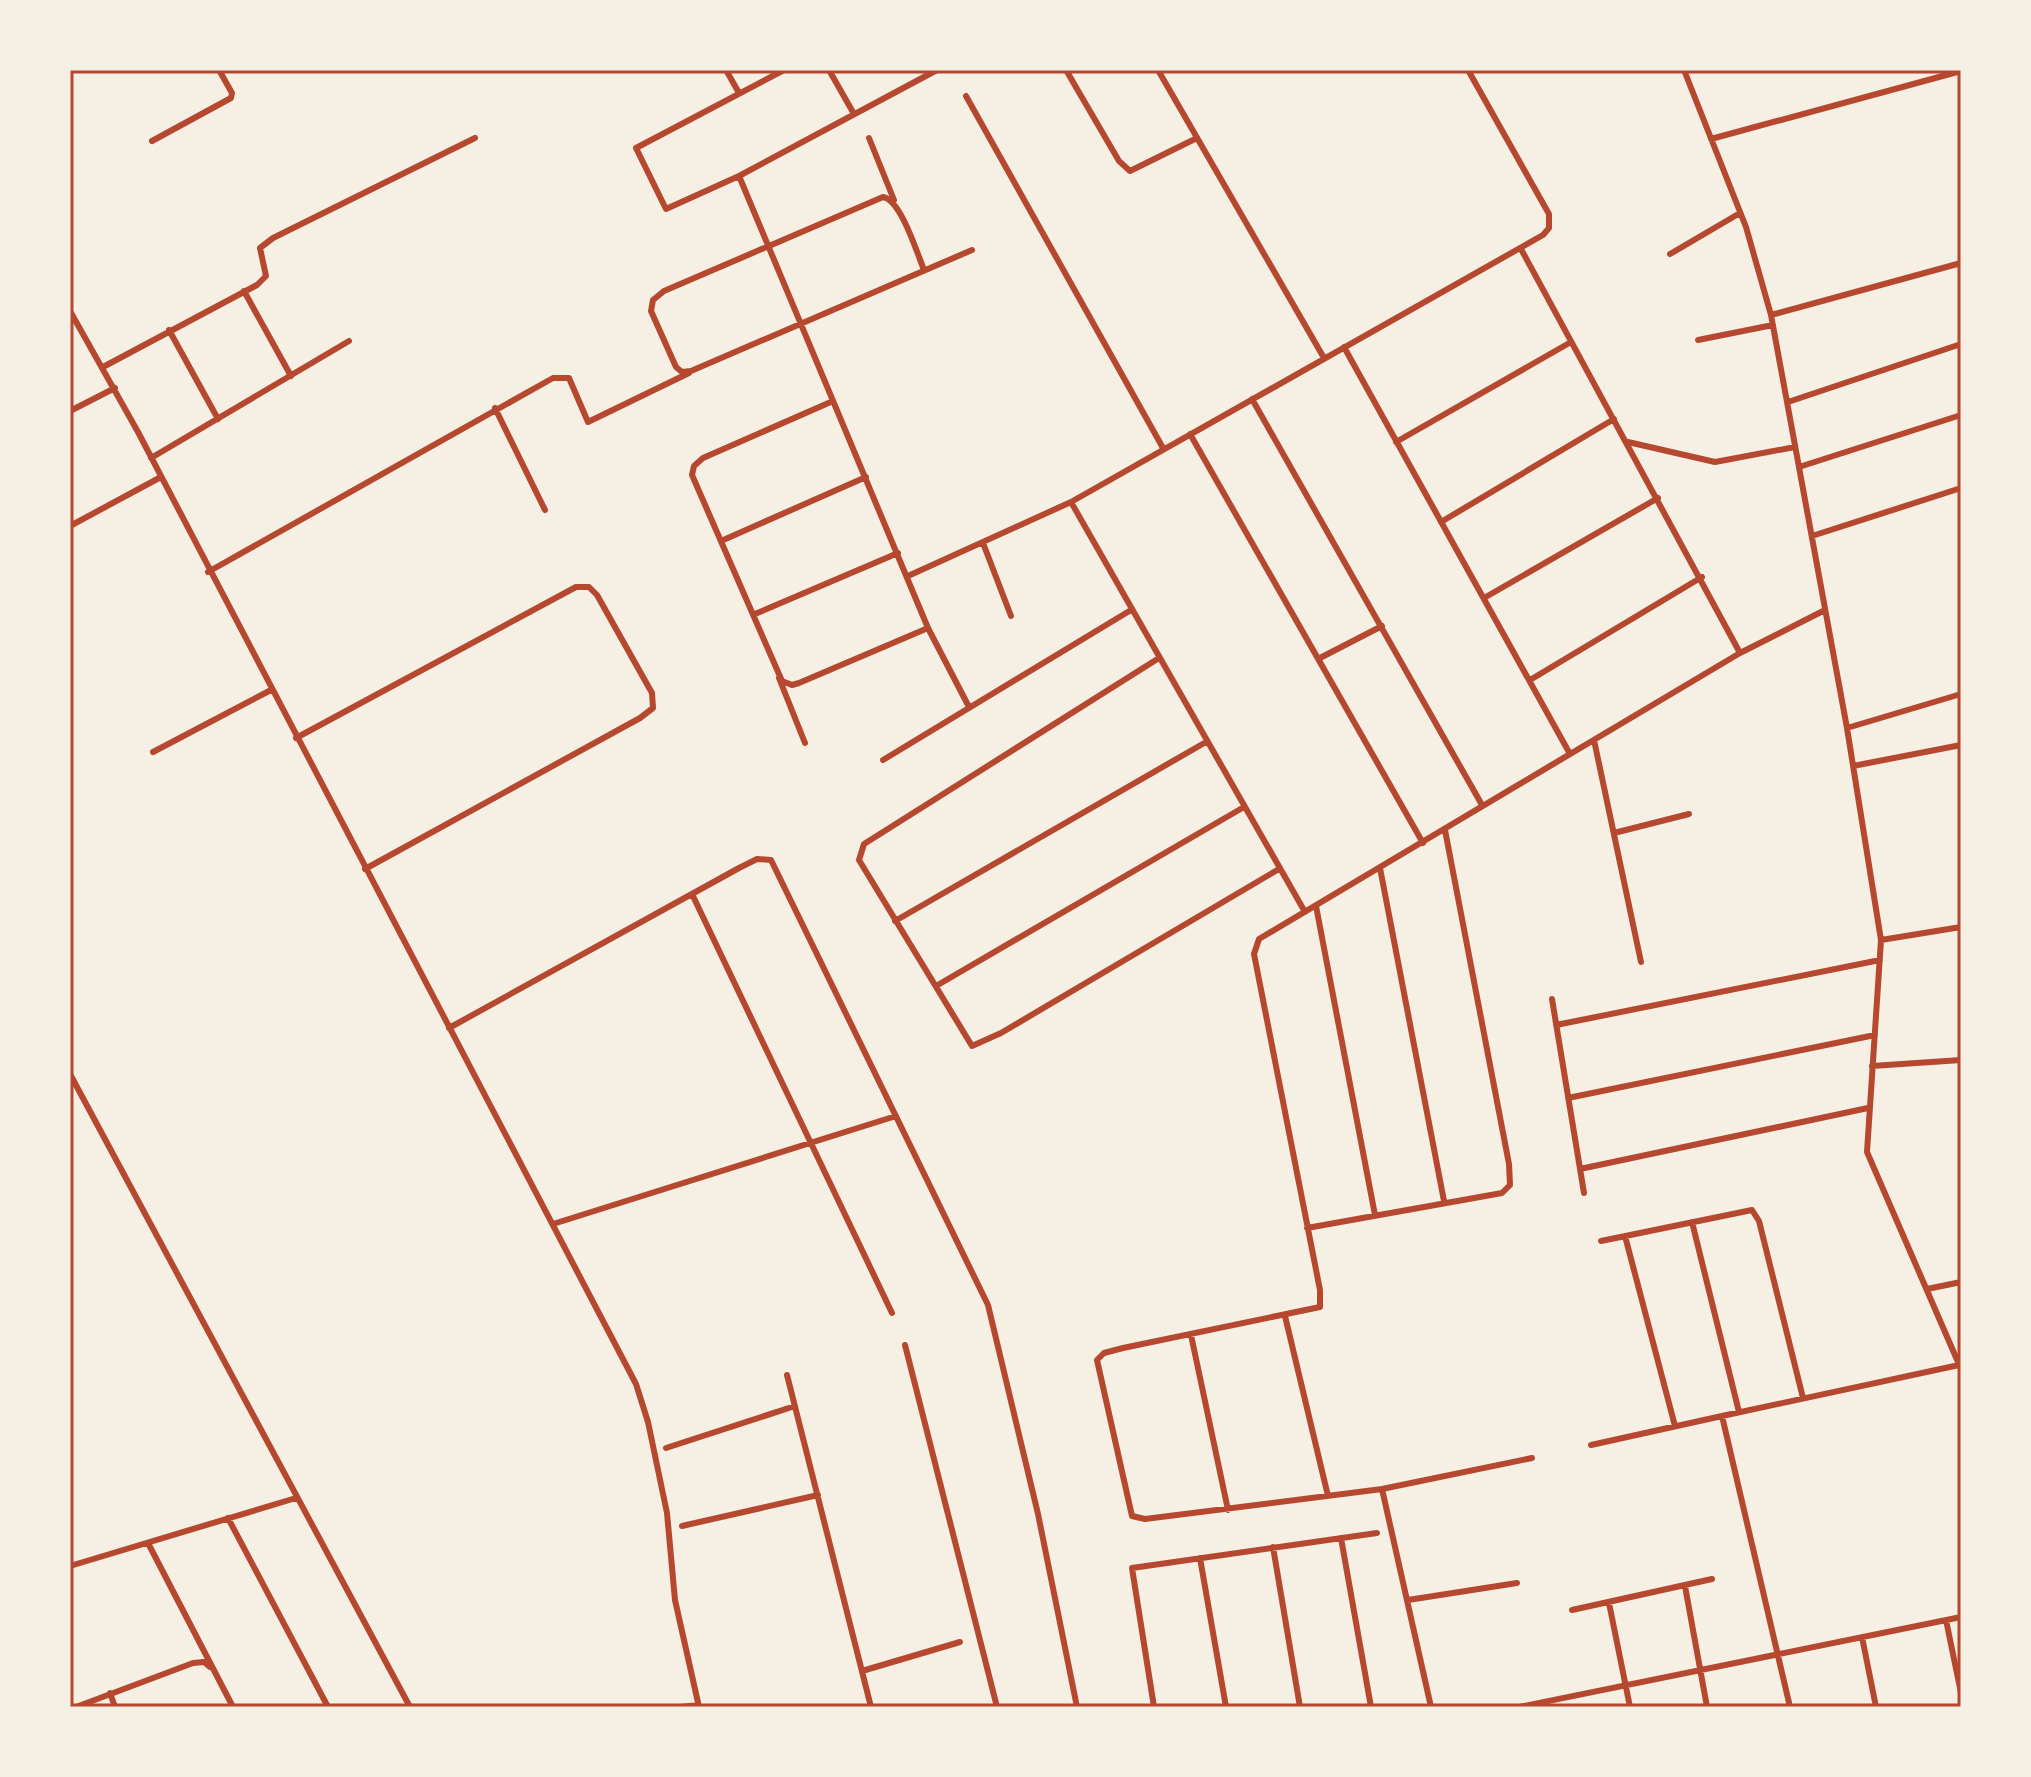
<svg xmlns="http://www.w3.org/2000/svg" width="2031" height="1777" font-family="'Titillium Web',sans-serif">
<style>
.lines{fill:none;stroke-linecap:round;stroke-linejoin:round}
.minor{stroke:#b5482f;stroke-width:6}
.neatline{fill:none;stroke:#b5482f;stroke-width:3}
</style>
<rect width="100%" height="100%" fill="#f6efe4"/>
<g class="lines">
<path class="minor" d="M726 70 739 93
M784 70 636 148 666 209 739 176 937 70
M829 70 854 114
M1066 70 1119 161 1130 171 1197 138
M1158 70 1324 358
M1684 70 1746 227 1771 315 1847 728 1881 940 1867 1152 1961 1369
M966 96 1163 448
M869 138 894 200
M1711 139 1961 71
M152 141 231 98 232 93 219 70
M739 176 928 628 969 707
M1521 249 1740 653
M1670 254 1740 213
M924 270C917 253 901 200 883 197L664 291 653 300 651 311 676 367 682 372 691 371 972 250
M244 291 291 376
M70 311 138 432 636 1384 648 1422 667 1513 675 1600 699 1707
M1771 315 1961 263
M169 330 218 419
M1698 340 1773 325
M1344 347 1570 754
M103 367 257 285 266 276 260 248 273 238 475 138
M1252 399 1482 805
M833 401 703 458 694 466 692 475 782 681 792 685 799 683 928 628
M1788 402 1961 344
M495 408 545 510
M70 411 115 388
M1190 434 1423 843
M1396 442 1571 342
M1628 442 1715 462 1795 447
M151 458 349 341
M1799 467 1961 415
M1441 522 1614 419
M70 526 161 477
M1812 536 1961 488
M721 541 866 477
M983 543 1011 616
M208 572 553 378H569L588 422 689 373
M908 576 1071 502
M1484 598 1658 498
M755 614 898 553
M1159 658 864 844 859 860 972 1046 1001 1033 1279 869
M1318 659 1382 626
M779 678 805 743
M1530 680 1702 577
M1847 728 1961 694
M296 738 576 587H589L597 595 652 693 653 708 640 718 365 869
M1594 740 1641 962
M153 752 271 690
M883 760 1131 610
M1853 766 1961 745
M1614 833 1689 814
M1380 868 1444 1201
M692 894 892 1313
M1316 906 1375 1215
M1305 912 1071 502 1543 235 1549 228V214L1468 70
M895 921 1206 742
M1881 940 1961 927
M936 986 1244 807
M1552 999 1584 1193
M1556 1025 1880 960
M449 1028 739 868 757 859 771 860 988 1305 1038 1514 1077 1707
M1872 1066 1961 1060
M70 1074 410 1707
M1568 1098 1875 1035
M1580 1169 1868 1108
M1692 1222 1739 1412
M553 1224 896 1116
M1307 1228 1502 1193 1510 1185 1509 1164 1445 830
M1625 1236 1675 1426
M1601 1241 1752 1210 1759 1221 1803 1398
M1927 1289 1961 1282
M1285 1316 1328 1496
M1191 1335 1228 1510
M905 1345 997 1707
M787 1375 871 1707
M1591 1445 1722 1416
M666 1448 795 1406
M1382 1489 1532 1458
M228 1518 328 1707
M682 1526 818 1495
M1341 1538 1371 1707
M148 1543 233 1707
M1273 1547 1300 1707
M1200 1558 1226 1707
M70 1566 296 1498
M1685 1586 1707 1707
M1408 1600 1517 1583
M1609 1603 1630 1707
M1572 1610 1712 1579
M1946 1620 1961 1693
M1862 1637 1876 1707
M862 1671 960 1642
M110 1693 115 1707
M76 1707 193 1663 204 1662 210 1667
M680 1707 698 1705
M1154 1707 1132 1568 1377 1533
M1431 1707 1382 1489 1145 1519 1132 1516 1097 1360 1104 1353 1123 1348 1320 1307V1290L1254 954 1259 939 1740 653 1825 610
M1519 1707 1961 1617
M1790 1707 1722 1416 1959 1365"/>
</g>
<rect width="2031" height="1777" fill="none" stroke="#f6efe4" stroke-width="144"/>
<rect x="72" y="72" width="1887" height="1633" class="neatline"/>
</svg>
